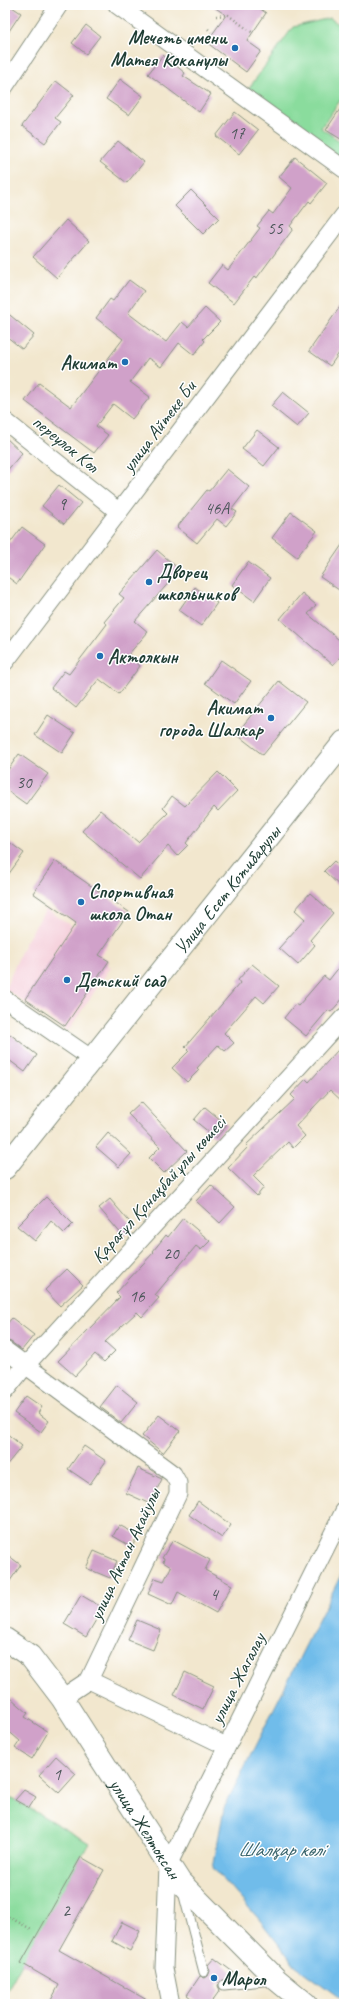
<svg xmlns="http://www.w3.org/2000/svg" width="349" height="2009" font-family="Caveat,sans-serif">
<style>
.built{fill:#f5cfda}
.green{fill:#8adc9d;stroke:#548c68}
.water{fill:#70bcea;stroke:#487c8f}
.building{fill:#d0a1c9}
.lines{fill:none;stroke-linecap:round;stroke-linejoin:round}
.lane-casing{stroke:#889281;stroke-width:11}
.street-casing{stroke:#889281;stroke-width:19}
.secondary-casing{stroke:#889281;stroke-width:24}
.path{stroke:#889281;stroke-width:2.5;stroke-dasharray:1 3;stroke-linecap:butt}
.lane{stroke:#fff;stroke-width:9}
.street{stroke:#fff;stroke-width:17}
.secondary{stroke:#fff;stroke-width:22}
.poi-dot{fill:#1f6fb2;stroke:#fff;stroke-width:1.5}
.labels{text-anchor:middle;stroke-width:3;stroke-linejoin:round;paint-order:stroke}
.number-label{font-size:17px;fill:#4b5659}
.poi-label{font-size:19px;font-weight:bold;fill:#1f3d34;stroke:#fff;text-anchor:start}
.street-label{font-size:19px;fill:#1f3d34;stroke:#fff}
.water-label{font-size:20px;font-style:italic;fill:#37636b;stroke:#fff}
</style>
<rect width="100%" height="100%" fill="#fff"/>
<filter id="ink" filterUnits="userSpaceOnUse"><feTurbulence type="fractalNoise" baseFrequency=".025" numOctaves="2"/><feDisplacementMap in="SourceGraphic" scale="8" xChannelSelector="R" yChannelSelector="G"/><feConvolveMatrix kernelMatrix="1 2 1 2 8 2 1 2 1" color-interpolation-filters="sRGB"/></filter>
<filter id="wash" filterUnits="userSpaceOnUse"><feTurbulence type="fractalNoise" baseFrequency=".012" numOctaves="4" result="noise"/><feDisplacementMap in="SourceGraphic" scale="16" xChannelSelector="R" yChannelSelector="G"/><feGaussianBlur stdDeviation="0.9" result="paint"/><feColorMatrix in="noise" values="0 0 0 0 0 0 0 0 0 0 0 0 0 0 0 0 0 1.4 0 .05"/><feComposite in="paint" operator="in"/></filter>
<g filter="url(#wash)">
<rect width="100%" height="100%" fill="#f2e7ce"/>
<path class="built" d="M46 909 107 948 98 959 111 967 68 1031 5 989 24 945Z"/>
<path class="green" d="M330 18 344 28V95L321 128 344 144V161L247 91 293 27Z
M5 1794 89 1843 5 1994Z"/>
<path class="water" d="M344 1569V2001L295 1965 258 1918 213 1868 224 1808Z"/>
<g id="blocks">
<path class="building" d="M5 5H9L21 13 5 37Z
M211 5H255L266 13 247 41 261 51 246 72 210 45 214 39 211 36 226 15Z
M86 25 100 36 86 54 72 43Z
M163 55 185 73 183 76 211 94 199 112 148 74Z
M120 79 143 96 129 115 106 99Z
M56 81 74 95 55 118 61 122 45 143 22 126Z
M344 103V141L326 130Z
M235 112 258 130 239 154 216 136Z
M118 141 144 162 127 183 100 162Z
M295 157 327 183 311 203 309 201 290 226 293 229 256 279 254 277 234 303 208 283 222 265 228 270 260 228 257 226 269 211 273 214 292 188 279 177Z
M191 190 219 218 203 234 175 206Z
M66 220 89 241 57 278 33 257Z
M129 280 144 291 128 313 166 342 182 322 188 327 205 308 220 322 203 339 205 341 194 355 179 343 161 367 148 358 130 382 150 397 132 419 113 404 96 426 108 435 94 453 25 401 39 383 71 407 123 339 96 318 110 299 113 301Z
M344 301V346L330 366 309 351Z
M5 311 34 335 22 349 5 335Z
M283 392 309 413 297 427 271 406Z
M257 430 279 447 264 466 242 449Z
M5 437 22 453 5 473Z
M227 469 249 487 232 509 237 512 226 526 217 519 197 543 177 527 207 490 209 491Z
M59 485 81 503 64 524 42 506Z
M291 512 317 531 297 557 272 538Z
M22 527 45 544 17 584 5 575V539L10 543Z
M344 542V583L339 590 320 577Z
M157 550 180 570 135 621 148 632 127 656 140 666 119 694 99 679 76 708 51 688 64 671 69 674 107 624 104 622 124 598 119 594Z
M248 562 270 578 254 601 232 585Z
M195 587 217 603 201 626 179 610Z
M302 593 316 605 308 614 344 644V652L333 665 280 619Z
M221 660 251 681 234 704 205 683Z
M279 681 306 702 263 755 236 734Z
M48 715 75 733 62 753 35 735Z
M19 754 48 774 26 804 5 789V774Z
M218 772 237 791 218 811 214 807 186 843 188 845 177 856 168 846 140 879 82 831 100 810 138 842 168 813 163 808 172 796 185 806Z
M5 839 24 853 5 879Z
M55 861 129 912 99 955 109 961 65 1026 25 999 76 923 33 893Z
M334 861 344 870V890L324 871Z
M310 893 333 913 310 940 315 945 298 965 279 948 305 919 295 910Z
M344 961V997L331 1012 328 1010 306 1036 284 1018 295 1004 298 1006 324 976 329 980Z
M252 964 279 986 264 1003 256 996 224 1033 234 1043 225 1051 218 1045 197 1068 199 1070 187 1082 172 1068 189 1051 185 1047 240 983 238 980Z
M10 1034 37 1055 25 1072 5 1057V1040Z
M338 1050 344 1055V1103L330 1090 296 1126 305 1136 293 1148 288 1142 253 1176 264 1187 257 1196 228 1168 248 1147 246 1145 295 1099 291 1095 306 1079 309 1082Z
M141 1102 187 1151 164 1173 149 1158 160 1147 128 1114Z
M205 1107 227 1125 216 1138 194 1120Z
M108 1133 131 1154 119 1167 96 1147Z
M211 1185 235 1207 220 1223 196 1201Z
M46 1197 73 1224 64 1233 51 1221 35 1241 17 1226Z
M110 1199 134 1227 123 1236 99 1208Z
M183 1218 210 1241 201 1250 196 1246 155 1295 159 1298 142 1317 137 1312 105 1342 115 1351 104 1362 95 1354 75 1376 58 1361 120 1297 116 1293 154 1252 153 1251 166 1235 168 1237Z
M67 1269 83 1285 60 1306 45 1290Z
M12 1318 34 1335 22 1350 11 1342 5 1340V1326Z
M117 1385 138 1402 121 1423 100 1407Z
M26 1396 42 1407 38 1413 49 1421 41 1432 14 1413Z
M159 1415 180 1431 163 1453 142 1436Z
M5 1432 22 1446 5 1467Z
M84 1446 106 1461 90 1484 68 1469Z
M138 1468 162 1479 150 1504 126 1493Z
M198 1501 231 1525 222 1538 189 1515Z
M119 1525 138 1535 132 1547 113 1536Z
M173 1540 210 1560 205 1570 232 1585 216 1613 178 1592 172 1605 148 1594 155 1578 164 1581 171 1567 163 1562 164 1559 162 1558Z
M94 1551 117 1561 110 1578 86 1568Z
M9 1556 21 1565 5 1588V1562Z
M81 1595 103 1608 86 1637 64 1624Z
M137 1620 161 1630 153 1650 128 1640Z
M185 1672 214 1686 203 1709 174 1695Z
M11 1698 28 1713 25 1717 48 1732 32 1759 15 1748 20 1741 5 1728V1705Z
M56 1756 76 1774 59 1793 39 1775Z
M24 1790 36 1797 29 1808 15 1800Z
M81 1857 104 1870 59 1950 154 2004H49L59 1985 21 1963Z
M122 1922 140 1931 130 1951 112 1941Z
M214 1958 233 1972 228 1979 219 1982 218 1986 220 1990 210 2004H199L187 1995 200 1976 205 1978 208 1976 210 1971 208 1965Z"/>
</g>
</g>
<g filter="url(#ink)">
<use href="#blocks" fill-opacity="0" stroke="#889281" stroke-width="1"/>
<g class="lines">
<defs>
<path id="lane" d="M183 1892 204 1972
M224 1985 274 1980"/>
<path id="street" d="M117 5 344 169
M5 86 59 5
M5 421 119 512
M5 662 344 215
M5 999 92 1059
M5 1350 173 1474 178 1483V1494L89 1680 62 1698
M5 1391 25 1366 344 1017
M89 1680 226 1746
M171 2004 164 1968 168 1865 344 1511"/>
<g id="secondary">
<path id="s1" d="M5 1168 344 742"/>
<path id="s2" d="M5 1639 30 1656 62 1698 180 1882 277 1980 306 2004"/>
</g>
</defs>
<use href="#lane" class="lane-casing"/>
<use href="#street" class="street-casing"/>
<use href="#secondary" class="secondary-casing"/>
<path class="path" d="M216 16 228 15 253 33
M208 29 211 32
M5 1915 33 1930"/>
<use href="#lane" class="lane"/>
<use href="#street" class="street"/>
<use href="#secondary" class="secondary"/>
</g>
</g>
<g class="poi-dot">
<circle cx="235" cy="48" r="4"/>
<circle cx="125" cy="362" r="4"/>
<circle cx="149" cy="582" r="4"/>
<circle cx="100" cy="656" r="4"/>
<circle cx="271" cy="718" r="4"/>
<circle cx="81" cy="902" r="4"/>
<circle cx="67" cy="980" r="4"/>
<circle cx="214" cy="1978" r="4"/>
</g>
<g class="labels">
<g class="number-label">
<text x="237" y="139">17</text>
<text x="275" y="234">55</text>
<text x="62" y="510">9</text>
<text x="217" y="514">46А</text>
<text x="24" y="788">30</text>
<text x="171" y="1259">20</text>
<text x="137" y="1302">16</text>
<text x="214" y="1600">4</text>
<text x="57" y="1780">1</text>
<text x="66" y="1916">2</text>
</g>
<g class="poi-label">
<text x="227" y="44" text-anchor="end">Мечеть имени<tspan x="227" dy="22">Матея Коканулы</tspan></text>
<text x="117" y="369" text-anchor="end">Акимат</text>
<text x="157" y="578">Дворец<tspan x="157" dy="22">школьников</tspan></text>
<text x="108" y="663">Актолкын</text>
<text x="263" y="714" text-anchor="end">Акимат<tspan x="263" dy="22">города Шалкар</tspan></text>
<text x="89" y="898">Спортивная<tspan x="89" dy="22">школа Отан</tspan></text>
<text x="75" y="987">Детский сад</text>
<text x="222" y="1985">Марол</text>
</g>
<g class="street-label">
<text transform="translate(158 426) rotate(-53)" y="7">улица Айтеке Би</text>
<text transform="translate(66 443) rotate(39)" y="7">переулок Кол</text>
<text dy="7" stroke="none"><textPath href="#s1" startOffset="356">Улица Есет Котибарулы</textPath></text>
<text transform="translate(158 1189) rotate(-48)" y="7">Қарағұл Қонақбайұлы көшесі</text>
<text transform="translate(124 1554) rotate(-65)" y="7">улица Актан Акайулы</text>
<text transform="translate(237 1678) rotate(-63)" y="7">улица Жагалау</text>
<text dy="7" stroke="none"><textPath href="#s2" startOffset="238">улица Желтоксан</textPath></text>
</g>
<g class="water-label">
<text x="281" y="1856">Шалқар көлі</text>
</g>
</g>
<rect width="349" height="2009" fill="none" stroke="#fff" stroke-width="20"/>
</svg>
